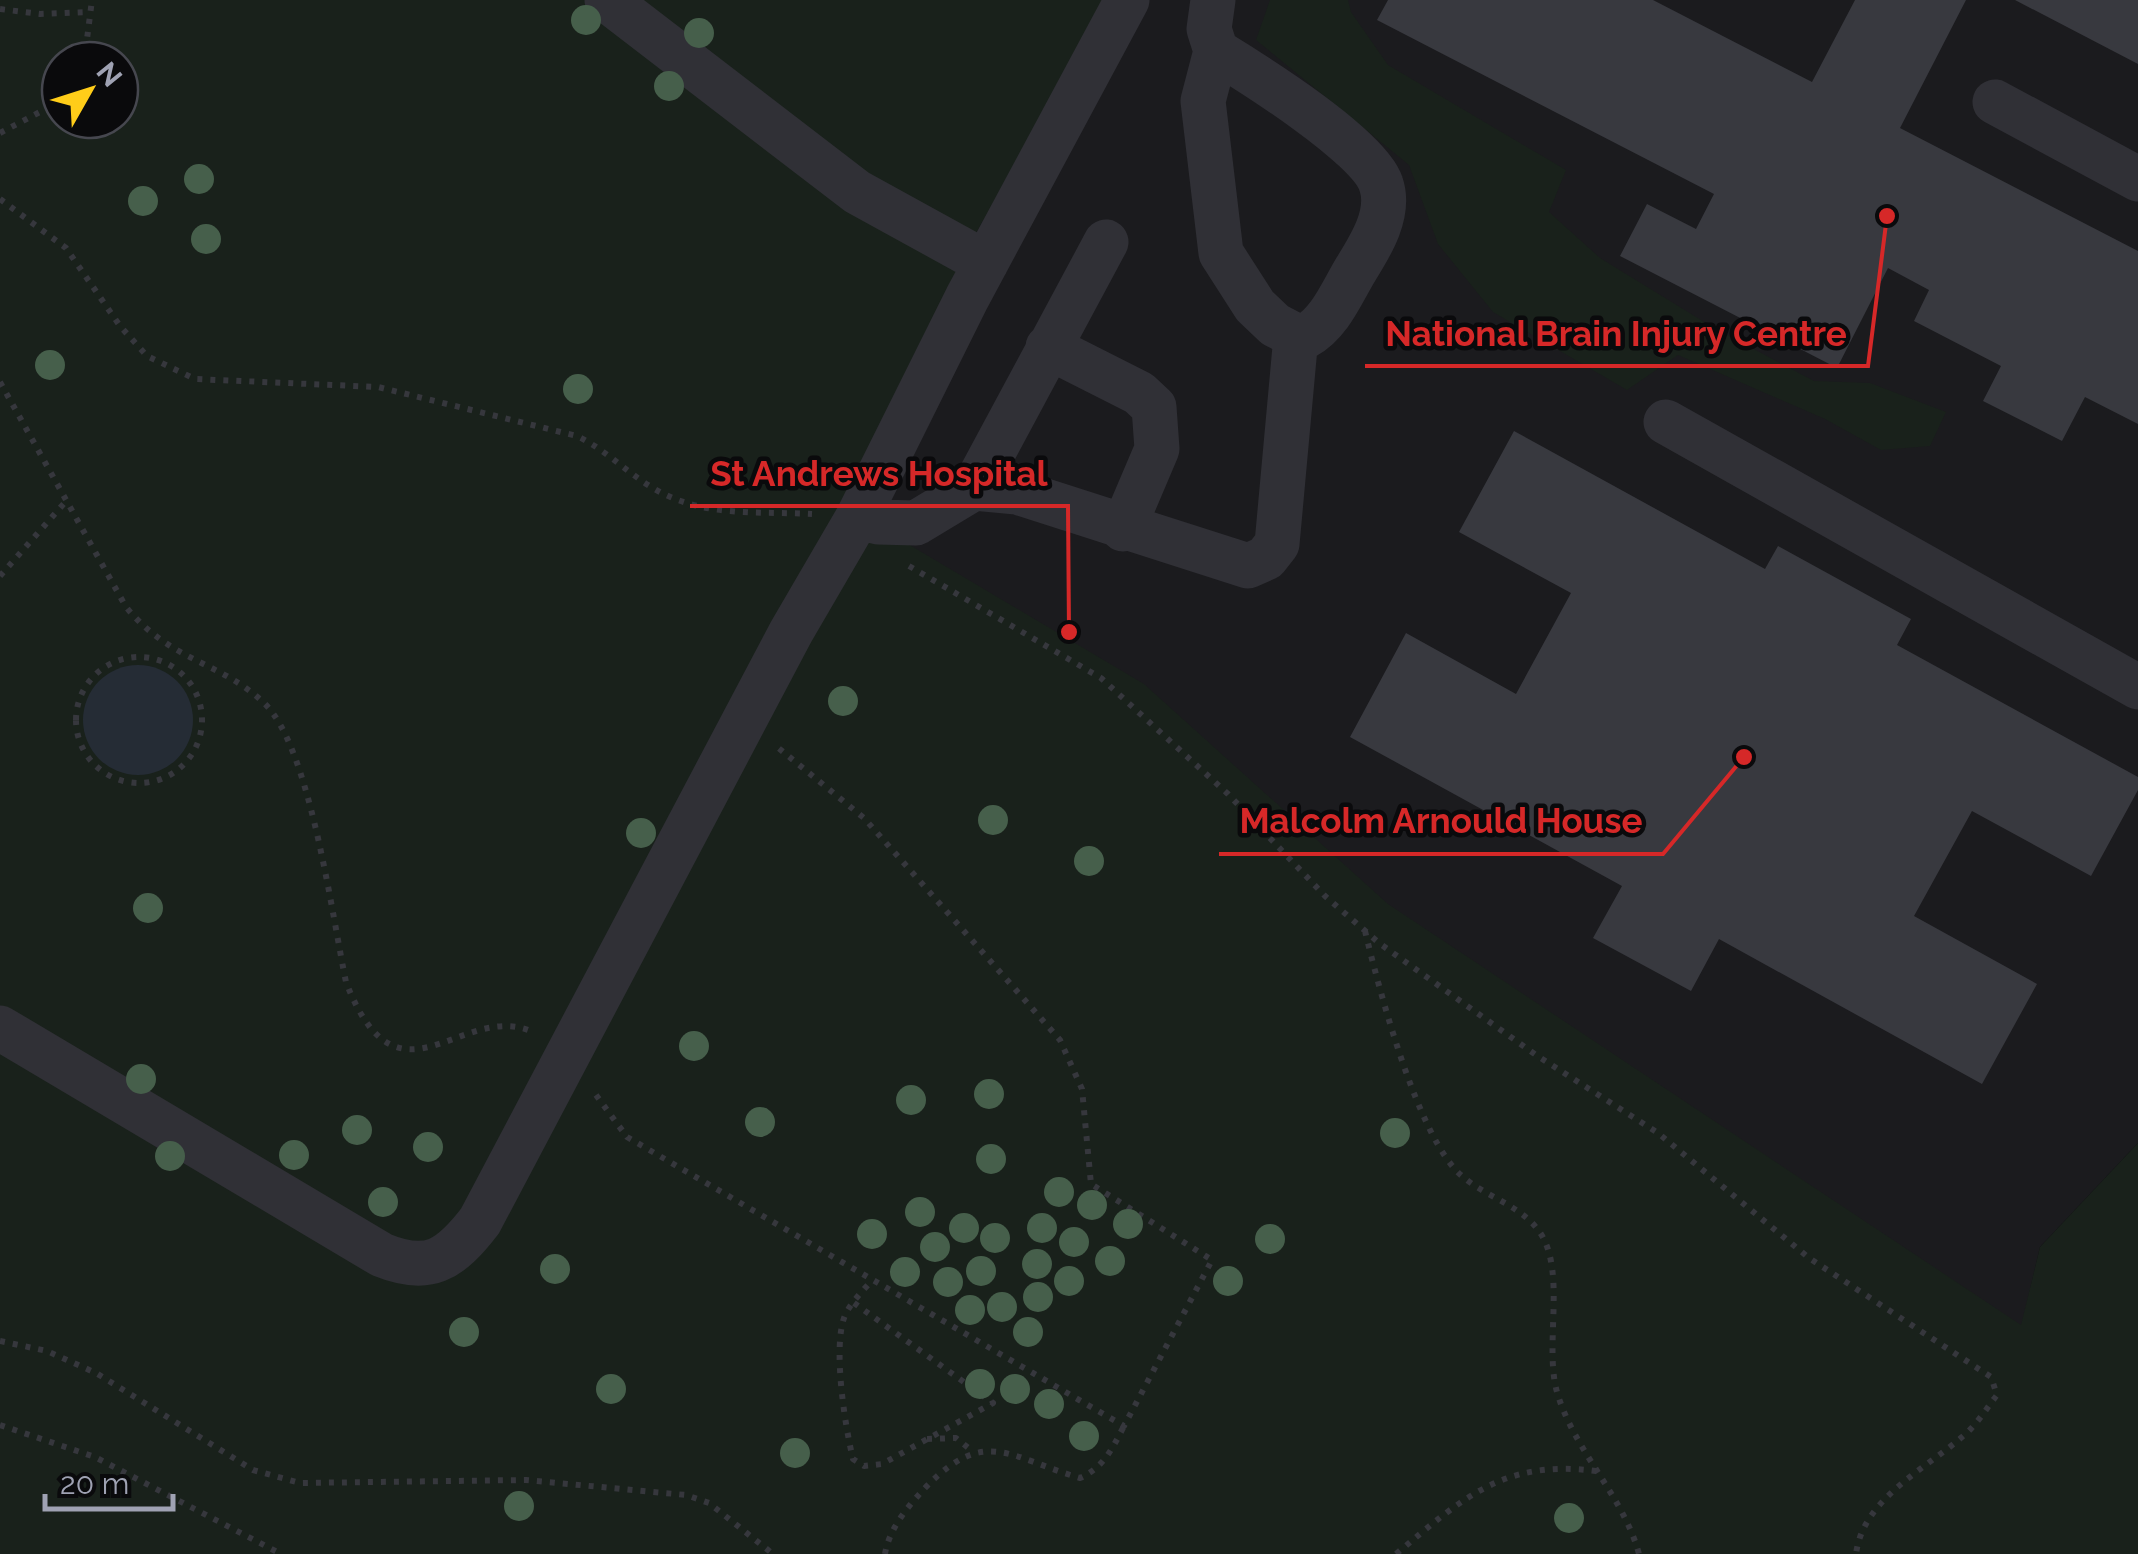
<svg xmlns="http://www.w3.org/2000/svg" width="2138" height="1554" font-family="Raleway,sans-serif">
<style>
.built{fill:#1b1b1e;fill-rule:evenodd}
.green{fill:#19211b;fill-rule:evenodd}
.water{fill:#252c35}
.building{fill:#38393f}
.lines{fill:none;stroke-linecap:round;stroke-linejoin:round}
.path{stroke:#36373d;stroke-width:6;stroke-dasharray:5 8;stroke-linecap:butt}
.minor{stroke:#303036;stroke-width:45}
.tree{fill:#465f4b}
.leader{fill:none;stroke:#d62828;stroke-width:4}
.callout-dot{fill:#d62828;stroke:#0a0a0c;stroke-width:4}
.callout-label{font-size:35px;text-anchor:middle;font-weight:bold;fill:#d62828;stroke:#0a0a0c;stroke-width:9;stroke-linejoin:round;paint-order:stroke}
</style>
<rect width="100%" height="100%" fill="#0f0f11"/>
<path class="built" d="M0 0H2138V1143L2040 1247 2002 1410 298 1554ZM60 60H120V120H60Z"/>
<path class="green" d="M0 0H1110L973 238 844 506 1144 684 1388 904 2021 1325 2040 1247 2138 1143V1554H0ZM60 60H120V120H60Z
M1270 0H1348L1351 12 1388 65 1566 170 1549 212 1600 258 1714 328 1814 381 1870 383 1946 412 1930 446 1881 450 1825 419 1678 355 1627 390 1493 312 1438 244 1409 165 1256 40Z"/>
<path class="water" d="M83 720a55 55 0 1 1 110 0a55 55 0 1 1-110 0Z"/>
<path class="building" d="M1388 0H1653L1812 82 1855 0H1966L1900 128 2138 251V424L2085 397 2062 441 1983 401 2001 366 1914 321 1929 290 1888 268 1837 368 1620 256 1647 204 1696 229 1714 194 1377 20Z
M2015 0H2138V64Z
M1514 431 1765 569 1778 546 1911 619 1897 645 2138 777V790L2091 876 1972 811 1914 916 2037 984 1982 1084 1719 939 1691 991 1593 938 1622 886 1350 737 1406 633 1516 694 1571 593 1459 532Z"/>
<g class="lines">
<path class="path" d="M0 9 40 14 90 12
M76 60 87 39 92 0
M0 133 55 104 60 93
M0 199 66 248 120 326 147 356 195 379 378 387 577 436C606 450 626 472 653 488 702 518 758 511 812 514
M0 382 126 607C171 662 220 661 264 703 310 746 332 916 346 982 398 1117 460 1002 531 1031
M909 566 1101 678 1228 794 1325 896 1379 943 1536 1055 1658 1133 1809 1258 1991 1377 1997 1395C1986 1409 1976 1426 1962 1437 1924 1470 1863 1499 1856 1554
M0 576 67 500
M76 720a63 63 0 1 1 126 0a63 63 0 1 1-126 0Z
M1365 931C1379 989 1418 1139 1462 1176 1487 1198 1522 1205 1541 1234 1566 1274 1544 1346 1557 1392 1574 1451 1623 1495 1639 1554
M596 1095 627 1137 1124 1426 1212 1260 1091 1184 1082 1089 1060 1040 864 818 776 746
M854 1303 993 1403 882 1464 864 1466 853 1459C845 1426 833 1350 844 1318 849 1304 863 1291 872 1280
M0 1341 47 1351 96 1373 253 1470 300 1483 526 1480 686 1495 709 1503 773 1554
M0 1425 95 1457 281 1554
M927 1439 956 1438 971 1450
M885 1554C889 1529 908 1506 925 1488 985 1426 1008 1457 1080 1478 1104 1467 1112 1449 1124 1426
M1396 1554C1463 1498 1504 1459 1596 1471"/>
<path class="minor" d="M607 0 857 192 986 263
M1213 0 1209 29 1216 51 1203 101 1221 253 1255 306 1275 325 1296 336H1306C1330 323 1342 292 1356 269 1371 245 1391 213 1381 184 1369 146 1252 73 1216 51
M1995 102 2138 179
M1048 347 1139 393 1154 407 1157 449 1123 529
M1666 422 2138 687
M974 488 1106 242
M858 517 878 522 916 523 974 488 1017 492 1248 566 1266 558 1277 544 1296 336
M0 1028 382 1255C429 1274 450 1260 480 1221L791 632 858 517 967 298 1127 0"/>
</g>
<g class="tree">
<circle cx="586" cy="20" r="15"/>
<circle cx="699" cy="33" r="15"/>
<circle cx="669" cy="86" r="15"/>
<circle cx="199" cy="179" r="15"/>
<circle cx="143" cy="201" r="15"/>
<circle cx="206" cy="239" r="15"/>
<circle cx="50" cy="365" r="15"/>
<circle cx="578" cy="389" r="15"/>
<circle cx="843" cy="701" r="15"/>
<circle cx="993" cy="820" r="15"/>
<circle cx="641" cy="833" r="15"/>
<circle cx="1089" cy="861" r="15"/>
<circle cx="148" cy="908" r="15"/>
<circle cx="694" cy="1046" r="15"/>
<circle cx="141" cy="1079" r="15"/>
<circle cx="989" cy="1094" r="15"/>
<circle cx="911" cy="1100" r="15"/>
<circle cx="760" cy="1122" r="15"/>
<circle cx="357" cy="1130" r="15"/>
<circle cx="1395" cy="1133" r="15"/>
<circle cx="428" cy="1147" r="15"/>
<circle cx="294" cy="1155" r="15"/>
<circle cx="170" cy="1156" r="15"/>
<circle cx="991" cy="1159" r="15"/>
<circle cx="1059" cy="1192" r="15"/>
<circle cx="383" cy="1202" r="15"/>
<circle cx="1092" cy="1205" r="15"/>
<circle cx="920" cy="1212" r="15"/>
<circle cx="1128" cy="1224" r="15"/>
<circle cx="964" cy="1228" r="15"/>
<circle cx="1042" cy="1228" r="15"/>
<circle cx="872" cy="1234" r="15"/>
<circle cx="995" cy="1238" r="15"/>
<circle cx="1270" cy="1239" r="15"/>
<circle cx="1074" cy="1242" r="15"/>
<circle cx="935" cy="1247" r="15"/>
<circle cx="1110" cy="1261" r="15"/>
<circle cx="1037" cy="1264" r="15"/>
<circle cx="555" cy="1269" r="15"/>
<circle cx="981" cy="1271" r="15"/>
<circle cx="905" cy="1272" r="15"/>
<circle cx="1069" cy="1281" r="15"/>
<circle cx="1228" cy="1281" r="15"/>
<circle cx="948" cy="1282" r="15"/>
<circle cx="1038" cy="1297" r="15"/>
<circle cx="1002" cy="1307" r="15"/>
<circle cx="970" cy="1310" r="15"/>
<circle cx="464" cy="1332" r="15"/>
<circle cx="1028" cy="1332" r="15"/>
<circle cx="980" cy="1384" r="15"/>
<circle cx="611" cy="1389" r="15"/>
<circle cx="1015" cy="1389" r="15"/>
<circle cx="1049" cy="1404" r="15"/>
<circle cx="1084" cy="1436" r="15"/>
<circle cx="795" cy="1453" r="15"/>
<circle cx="519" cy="1506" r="15"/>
<circle cx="1569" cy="1518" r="15"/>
</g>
<path class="leader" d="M1887 216L1868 366H1365M1069 632L1068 506H690M1744 757L1663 854H1219"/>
<g class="callout-dot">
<circle cx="1887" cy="216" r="10"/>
<circle cx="1069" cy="632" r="10"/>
<circle cx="1744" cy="757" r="10"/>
</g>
<g class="callout-label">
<text x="1616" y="346">National Brain Injury Centre</text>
<text x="879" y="486">St Andrews Hospital</text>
<text x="1441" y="833">Malcolm Arnould House</text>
</g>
<g transform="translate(90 90) rotate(51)"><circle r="48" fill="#0a0a0c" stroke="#46474f" stroke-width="2.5"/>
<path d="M0-8L18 38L0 25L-18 38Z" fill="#ffcd19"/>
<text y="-15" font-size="28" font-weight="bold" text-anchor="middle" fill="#9fa2b3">N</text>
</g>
<path d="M45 1494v15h128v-15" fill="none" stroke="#9fa2b3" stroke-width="5"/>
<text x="60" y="1494" font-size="30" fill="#9fa2b3" stroke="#0a0a0c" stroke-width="8" paint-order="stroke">20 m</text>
</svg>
